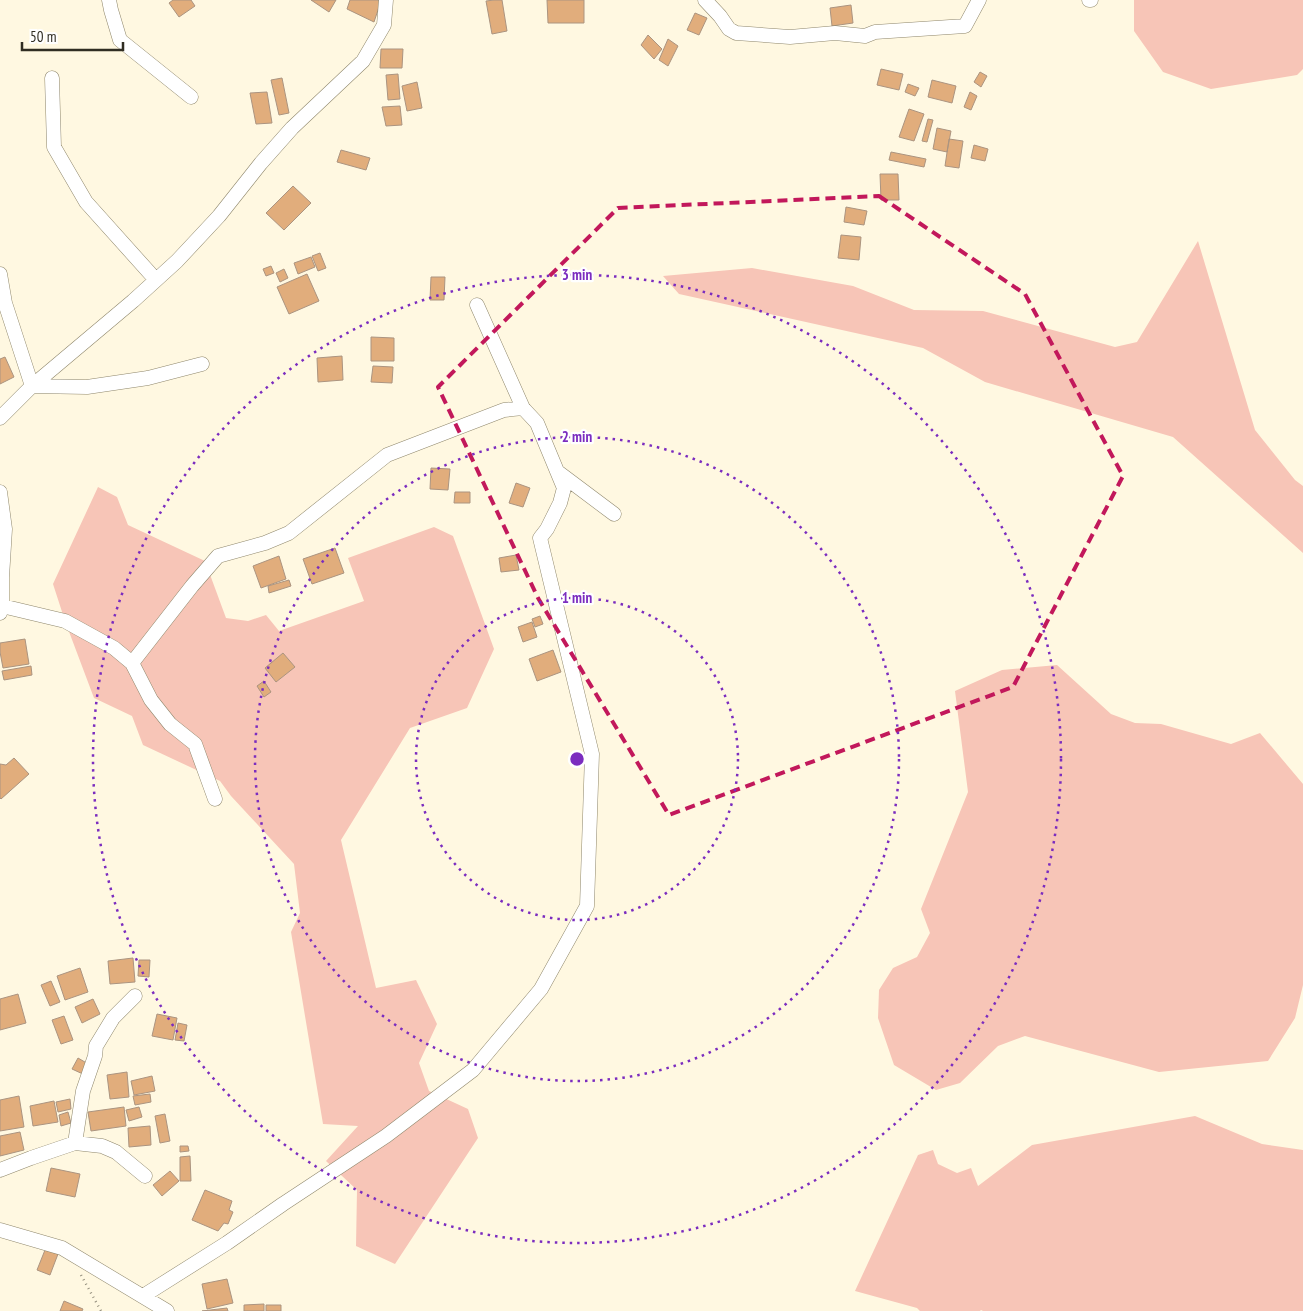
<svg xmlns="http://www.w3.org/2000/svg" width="1303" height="1311" font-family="'PT Sans Narrow',sans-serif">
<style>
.green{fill:#f7c5b7}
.building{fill:#e1ad7c;stroke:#ab9480}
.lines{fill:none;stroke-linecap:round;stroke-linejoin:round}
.minor-casing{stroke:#8f876c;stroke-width:15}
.path{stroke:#95907f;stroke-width:2.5;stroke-dasharray:1 4;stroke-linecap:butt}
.minor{stroke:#fff;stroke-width:14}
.marked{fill:none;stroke:#c2185b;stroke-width:4;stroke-dasharray:10 6;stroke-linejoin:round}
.ring{fill:none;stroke:#7b2cbf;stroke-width:2.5;stroke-dasharray:2.5 5}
.centre{fill:#7b2cbf;stroke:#fff;stroke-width:2.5}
.ring-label{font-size:15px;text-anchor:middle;font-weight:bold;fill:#7b2cbf;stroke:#fff;stroke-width:4.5;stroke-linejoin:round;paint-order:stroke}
</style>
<rect width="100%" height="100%" fill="#fff8e1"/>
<path class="green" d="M1134 0H1303V69L1297 75 1211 89 1163 72 1134 31Z
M1198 241 1255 430 1295 480 1303 486V553L1173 437 985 382 923 348 679 294 663 276 752 268 853 286 914 310 983 311 1115 347 1137 342Z
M98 487 117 497 128 525 205 561 226 618 248 621 266 615 279 631 364 601 348 558 434 527 453 536 494 649 467 708 410 728 341 840 376 988 416 980 437 1024 419 1063 429 1091 468 1109 478 1138 395 1264 356 1246 357 1190 326 1161 358 1126 323 1124 291 932 300 913 294 864 231 796 220 781 143 745 132 716 94 698 65 621 53 584Z
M1057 665 1111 714 1135 723 1161 724 1231 744 1260 733 1303 784V985L1295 1018 1268 1061 1159 1072 1025 1036 998 1046 960 1083 936 1090 894 1065 878 1018 879 990 893 968 917 957 930 933 921 909 968 792 955 691 1002 670Z
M1195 1116 1262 1144 1303 1150V1311H983L981 1310 980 1311H920L917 1308 855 1291 918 1155 933 1150 938 1164 957 1173 971 1168 978 1186 1032 1145Z"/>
<path class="building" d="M173 0H191L195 6 179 17 169 3Z
M311 0H336L329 12Z
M350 0H377L381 1 374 22 347 9Z
M494 0H502L507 31 492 34 486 1Z
M547 0H584V23H548Z
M851 5 853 23 832 26 830 8Z
M695 13 707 18 699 35 687 30Z
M648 35 662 49 654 59 641 45Z
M668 39 678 46 668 66 659 60Z
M381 49H403L402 68H380Z
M881 69 903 74 899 90 877 85Z
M980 72 987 76 981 87 974 82Z
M398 74 400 99 388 100 386 75Z
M282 78 289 113 279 115 271 80Z
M932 80 956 86 952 103 928 97Z
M417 82 422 108 407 111 402 86Z
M908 84 919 88 915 96 905 92Z
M267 92 272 123 256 124 250 93Z
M970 92 977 96 971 110 964 107Z
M400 106 402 125 386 126 382 107Z
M909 109 924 114 914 141 899 137Z
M928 119 933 120 927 142 922 141Z
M937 128 951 131 947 152 933 149Z
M949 139 963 141 959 168 945 166Z
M974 145 988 149 985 161 971 158Z
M341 150 370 158 366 170 337 162Z
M891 152 926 159 924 167 889 160Z
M880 174H898L899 200H881Z
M293 186 311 203 284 230 266 213Z
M846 207 867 211 864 225 844 222Z
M841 235 861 237 859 260 838 258Z
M320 253 326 268 318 271 312 256Z
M311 257 315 267 298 274 294 263Z
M271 266 274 273 266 276 263 269Z
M284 269 288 278 280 282 276 273Z
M307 274 319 301 289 314 277 287Z
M431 277H445L444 300H430Z
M371 337 394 338V361H371Z
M342 356 343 380 318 382 317 358Z
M5 357 14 377 0 384V359Z
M373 366 393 367 392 383 371 382Z
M431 468 450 469 448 490 430 489Z
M516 483 530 488 523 507 509 503Z
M455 492H470V503H454Z
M335 548 344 573 312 584 303 559Z
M516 555 519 570 501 572 499 558Z
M279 556 286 579 261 588 253 566Z
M289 580 291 586 269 593 268 586Z
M540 616 543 624 535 627 532 619Z
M532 622 537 637 523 642 518 627Z
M25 639 29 664 3 668 0 652V643Z
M553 650 561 672 537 681 529 659Z
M283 653 295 667 276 682 265 668Z
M31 666 32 675 4 680 2 671Z
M264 681 271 692 264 697 257 686Z
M14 758 29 774 1 799 0 798V764L6 765Z
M133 958 135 982 110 984 108 961Z
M139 960H150L149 977 138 976Z
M80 968 88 992 65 1000 57 976Z
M51 981 60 1002 50 1006 41 985Z
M18 994 26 1023 0 1030V999Z
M93 999 100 1014 82 1023 75 1007Z
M157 1014 177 1018 173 1040 152 1036Z
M64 1016 73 1040 61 1044 52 1020Z
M178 1023 187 1025 184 1041 175 1040Z
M78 1058 90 1065 85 1075 72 1069Z
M127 1072 129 1097 110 1099 107 1075Z
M152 1076 155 1091 134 1095 131 1081Z
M150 1094 151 1102 135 1105 133 1096Z
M19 1096 24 1127 0 1131V1100Z
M70 1099 71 1109 58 1112 56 1102Z
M54 1101 58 1122 33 1126 30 1106Z
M124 1107 126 1126 91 1131 88 1112Z
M139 1107 142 1117 129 1121 126 1110Z
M68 1112 71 1123 61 1126 59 1115Z
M165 1114 170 1141 160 1143 155 1116Z
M150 1126 151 1145 129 1147 128 1128Z
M20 1132 24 1150 0 1156V1136Z
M180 1146H188L189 1151 180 1152Z
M190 1156 191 1181H180V1157Z
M51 1168 80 1174 75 1197 46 1191Z
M170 1171 179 1181 162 1196 153 1185Z
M205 1190 232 1201 229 1210 233 1212 228 1224 224 1223 218 1231 192 1220Z
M45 1250 58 1254 50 1275 37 1270Z
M227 1279 233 1303 207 1309 202 1284Z
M64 1301 83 1309 82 1311H60Z
M264 1304V1311H244V1305Z
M266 1305H281V1311H266Z
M227 1308 228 1311H202Z"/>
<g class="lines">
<defs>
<path id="minor" d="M109 0 111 10 120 40 191 97
M705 0 720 16 729 29 736 33 790 37 835 33 865 36 875 32 965 26 979 0
M1089 0H1091
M52 78 54 147 86 202 156 280
M0 274 5 303 32 386 87 387 148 378 202 364
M477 305 523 408
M0 418 32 386 133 301 177 261 219 216 261 163 292 128 363 61 384 25 386 0
M558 472 614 514
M0 492 5 529 2 577V606L0 613
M2 606 65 621 114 648 132 663 151 700 170 724 195 744 215 799
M132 663 192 586 218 556 265 543 289 533 387 455 504 410 523 408 537 423 564 488 560 503 547 529 540 538 592 754 587 906 541 989 473 1070 386 1136 283 1204 227 1243 143 1296
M75 1143 83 1091 95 1056 96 1046 113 1018 135 996
M0 1170 31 1158 75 1143 102 1146 116 1152 145 1176
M0 1230 62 1248 167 1311"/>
</defs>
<use href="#minor" class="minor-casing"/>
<path class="path" d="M81 1275 101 1311"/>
<use href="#minor" class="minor"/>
</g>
<path class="marked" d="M879 196 1025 294 1123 476 1013 687 669 815 538 598 438 387 618 208Z"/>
<g class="ring">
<circle cx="577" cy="759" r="161"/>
<circle cx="577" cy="759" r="322"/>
<circle cx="577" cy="759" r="484"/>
</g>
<circle cx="577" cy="759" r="8" class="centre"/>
<g class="ring-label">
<text x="577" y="280">3 min</text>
<text x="577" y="442">2 min</text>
<text x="577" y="603">1 min</text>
</g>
<path d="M22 42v8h101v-8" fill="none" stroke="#302d22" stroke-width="2.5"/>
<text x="30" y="42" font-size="15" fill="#302d22" stroke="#ffffff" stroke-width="4" paint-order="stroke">50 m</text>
</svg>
